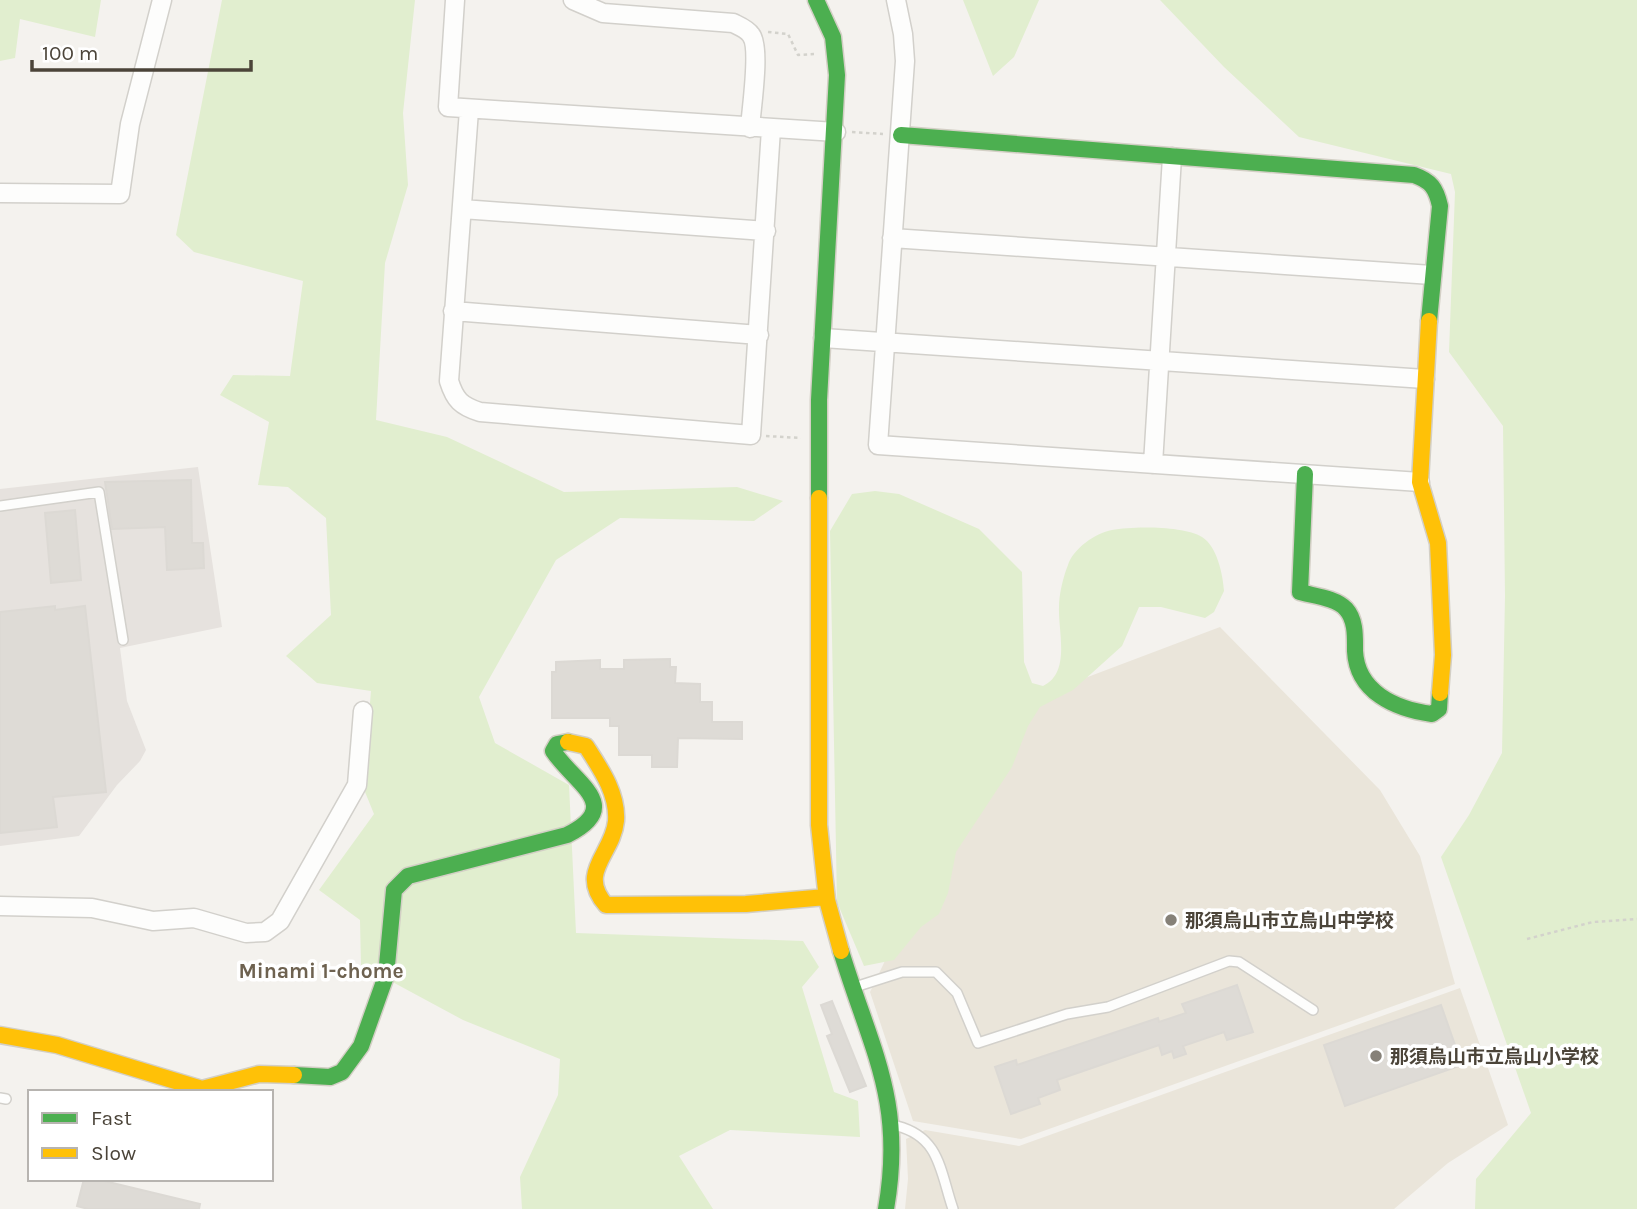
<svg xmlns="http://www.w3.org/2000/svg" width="1637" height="1209" font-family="Karla,'Noto Sans JP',sans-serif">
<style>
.industrial{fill:#e6e2de}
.education{fill:#eae5da}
.green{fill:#e1eecf}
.building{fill:#dedbd6;stroke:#dcd9d4;stroke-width:2}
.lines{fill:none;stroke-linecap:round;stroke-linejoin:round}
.lane-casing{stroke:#d2d0cb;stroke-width:12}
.street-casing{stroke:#d2d0cb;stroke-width:21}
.fast-casing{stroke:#d3cfc5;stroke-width:19}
.slow-casing{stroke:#d3cfc5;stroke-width:19}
.path{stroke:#d3d2cc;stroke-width:2.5;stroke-dasharray:3.5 3.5;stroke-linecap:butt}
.lane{stroke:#fdfdfc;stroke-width:9}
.street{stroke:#fdfdfc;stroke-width:18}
.fast{stroke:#4caf50;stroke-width:16}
.slow{stroke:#ffc107;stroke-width:16}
.poi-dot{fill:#868178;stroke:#fff;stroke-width:2.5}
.labels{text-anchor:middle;stroke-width:7;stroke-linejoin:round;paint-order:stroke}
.poi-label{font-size:19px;font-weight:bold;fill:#4b4439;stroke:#fff;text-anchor:start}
.neighbourhood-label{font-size:21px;font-weight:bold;fill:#6e6250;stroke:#fff}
</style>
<rect width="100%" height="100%" fill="#f4f2ee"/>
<path class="industrial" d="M198 467 222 627 120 648 127 701 146 750 140 761 117 785 79 836 0 846V489Z"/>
<path class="education" d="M1220 627 1380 790 1420 856 1455 984 1021 1139 913 1121 870 992 958 809 1048 692Z
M1460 988 1508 1125 1448 1163 1394 1209H905L908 1179 906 1139 925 1130 1019 1146Z"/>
<path class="green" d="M0 0H101L95 37 20 19 15 58 0 61Z
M222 0H415L403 113 408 185 385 263 376 420 447 437 564 492 737 487 783 501 754 521 620 518 556 560 479 697 495 743 569 785 576 933 803 941 819 967 802 987 834 1092 858 1101 860 1137 730 1130 679 1156 713 1209H522L520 1177 558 1095 560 1059 463 1020 361 965 360 920 319 890 374 814 363 787 371 691 317 683 286 656 331 615 326 518 288 487 258 485 269 422 220 395 233 375 290 376 303 281 194 252 176 235Z
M963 0H1039L1014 57 993 76Z
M1160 0H1637V1209H1475L1476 1179 1531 1113 1441 857 1469 815 1502 753 1505 596 1503 426 1449 352 1455 192 1451 174 1299 137 1224 67Z
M875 491 899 494 979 529 1022 572 1024 662 1032 683 1043 686C1071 673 1058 632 1059 607 1059 595 1063 577 1068 565 1073 549 1095 533 1112 530 1134 526 1184 526 1202 537 1217 546 1223 575 1224 591L1214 612 1205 618 1161 607H1139L1122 646 1073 690 1040 707 1028 726 1012 767 956 852 948 893 939 914 921 927 894 960 864 966 837 902 830 531 852 494Z"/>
<path class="building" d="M191 480 192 543H203L204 568 167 570 165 527 112 529 105 482Z
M75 510 81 580 51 583 45 513Z
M55 606V610L85 606 106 792 53 797 57 827 0 833V612Z
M670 659V667H676L675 683 700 684V702H712V722H742V739L678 738 677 767H652V755H619V726H610V718H552V672H556V662L600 660V669H624V660Z
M1237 985 1253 1032 1227 1040 1224 1032 1183 1046 1186 1054 1174 1058 1172 1051 1162 1055 1159 1045 1057 1080 1060 1090 1038 1098 1040 1104 1011 1114 995 1067 1016 1060 1017 1065 1158 1018 1159 1022 1186 1013 1182 1004Z
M832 1001 866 1086 850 1092 827 1036 832 1034 821 1005Z
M1441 1005 1462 1065 1345 1106 1324 1045Z
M84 1179H96L200 1204 199 1209H88L77 1206Z"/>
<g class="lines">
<defs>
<path id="lane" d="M0 506 99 492 123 640
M855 987 902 972H936L957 993 978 1043 1067 1014 1108 1007 1229 961 1239 962 1313 1010
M0 1098 6 1099
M897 1126C940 1137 940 1171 953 1209"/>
<path id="street" d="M455 0 448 107 836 132
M573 0 603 13 733 23C739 26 747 29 751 35 761 48 751 110 750 128
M896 0 903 34 905 61 878 445 1420 482
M469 110 449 381C455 400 461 406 480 412L751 435 771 129
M0 193 120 194 130 124 162 0
M462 209 766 231
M892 238 1432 275
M453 311 759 335
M823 338 1425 379
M1153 464 1172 157
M0 906 92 908 153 921 194 918 246 933 265 932 280 921 357 785 363 711"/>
<path id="fast" d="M816 0 833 37 837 75 819 400V498
M901 135 1414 175C1431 181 1436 188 1440 206L1429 321
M1305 474 1300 592C1314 596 1336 598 1346 609 1356 620 1355 637 1355 651 1357 692 1395 709 1432 714L1439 709 1440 693
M841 951C871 1050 905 1100 886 1209
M294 1075 330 1077 342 1072 361 1046 386 976 394 890 408 876 567 835C625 806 575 784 553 751L557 744 568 742"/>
<path id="slow" d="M1429 321 1420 482 1438 543 1443 655 1440 693
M819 498V825L827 900 841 951
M568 742 586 746C600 768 618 793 616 821 613 854 577 872 606 905L746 904 826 897
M0 1035 57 1045 202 1089 259 1074 294 1075"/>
</defs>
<use href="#lane" class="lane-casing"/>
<use href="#street" class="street-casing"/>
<use href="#fast" class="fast-casing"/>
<use href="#slow" class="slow-casing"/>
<path class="path" d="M768 32 788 34 798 55 814 54
M852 132 883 134
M766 436 801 438
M1527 939 1593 922 1637 919"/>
<use href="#lane" class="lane"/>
<use href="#street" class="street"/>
<use href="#fast" class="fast"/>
<use href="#slow" class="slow"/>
</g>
<g class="poi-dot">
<circle cx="1171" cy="920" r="7"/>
<circle cx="1376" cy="1056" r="7"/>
</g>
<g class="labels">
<g class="poi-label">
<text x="1185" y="927">那須烏山市立烏山中学校</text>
<text x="1390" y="1063">那須烏山市立烏山小学校</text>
</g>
<g class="neighbourhood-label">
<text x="321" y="978">Minami 1-chome</text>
</g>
</g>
<rect x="28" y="1090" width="245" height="91" fill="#ffffff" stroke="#b7b4b0" stroke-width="2"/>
<rect x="42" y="1113" width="35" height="10" fill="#4caf50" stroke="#b7b4b0" stroke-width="2"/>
<text x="91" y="1125" font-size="21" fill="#4b4439">Fast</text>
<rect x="42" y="1148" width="35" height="10" fill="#ffc107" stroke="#b7b4b0" stroke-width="2"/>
<text x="91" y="1160" font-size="21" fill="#4b4439">Slow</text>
<path d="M32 60v10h219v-10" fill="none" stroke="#4b4439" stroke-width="3.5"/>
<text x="42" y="60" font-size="21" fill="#4b4439" stroke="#ffffff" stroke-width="5" paint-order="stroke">100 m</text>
</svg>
